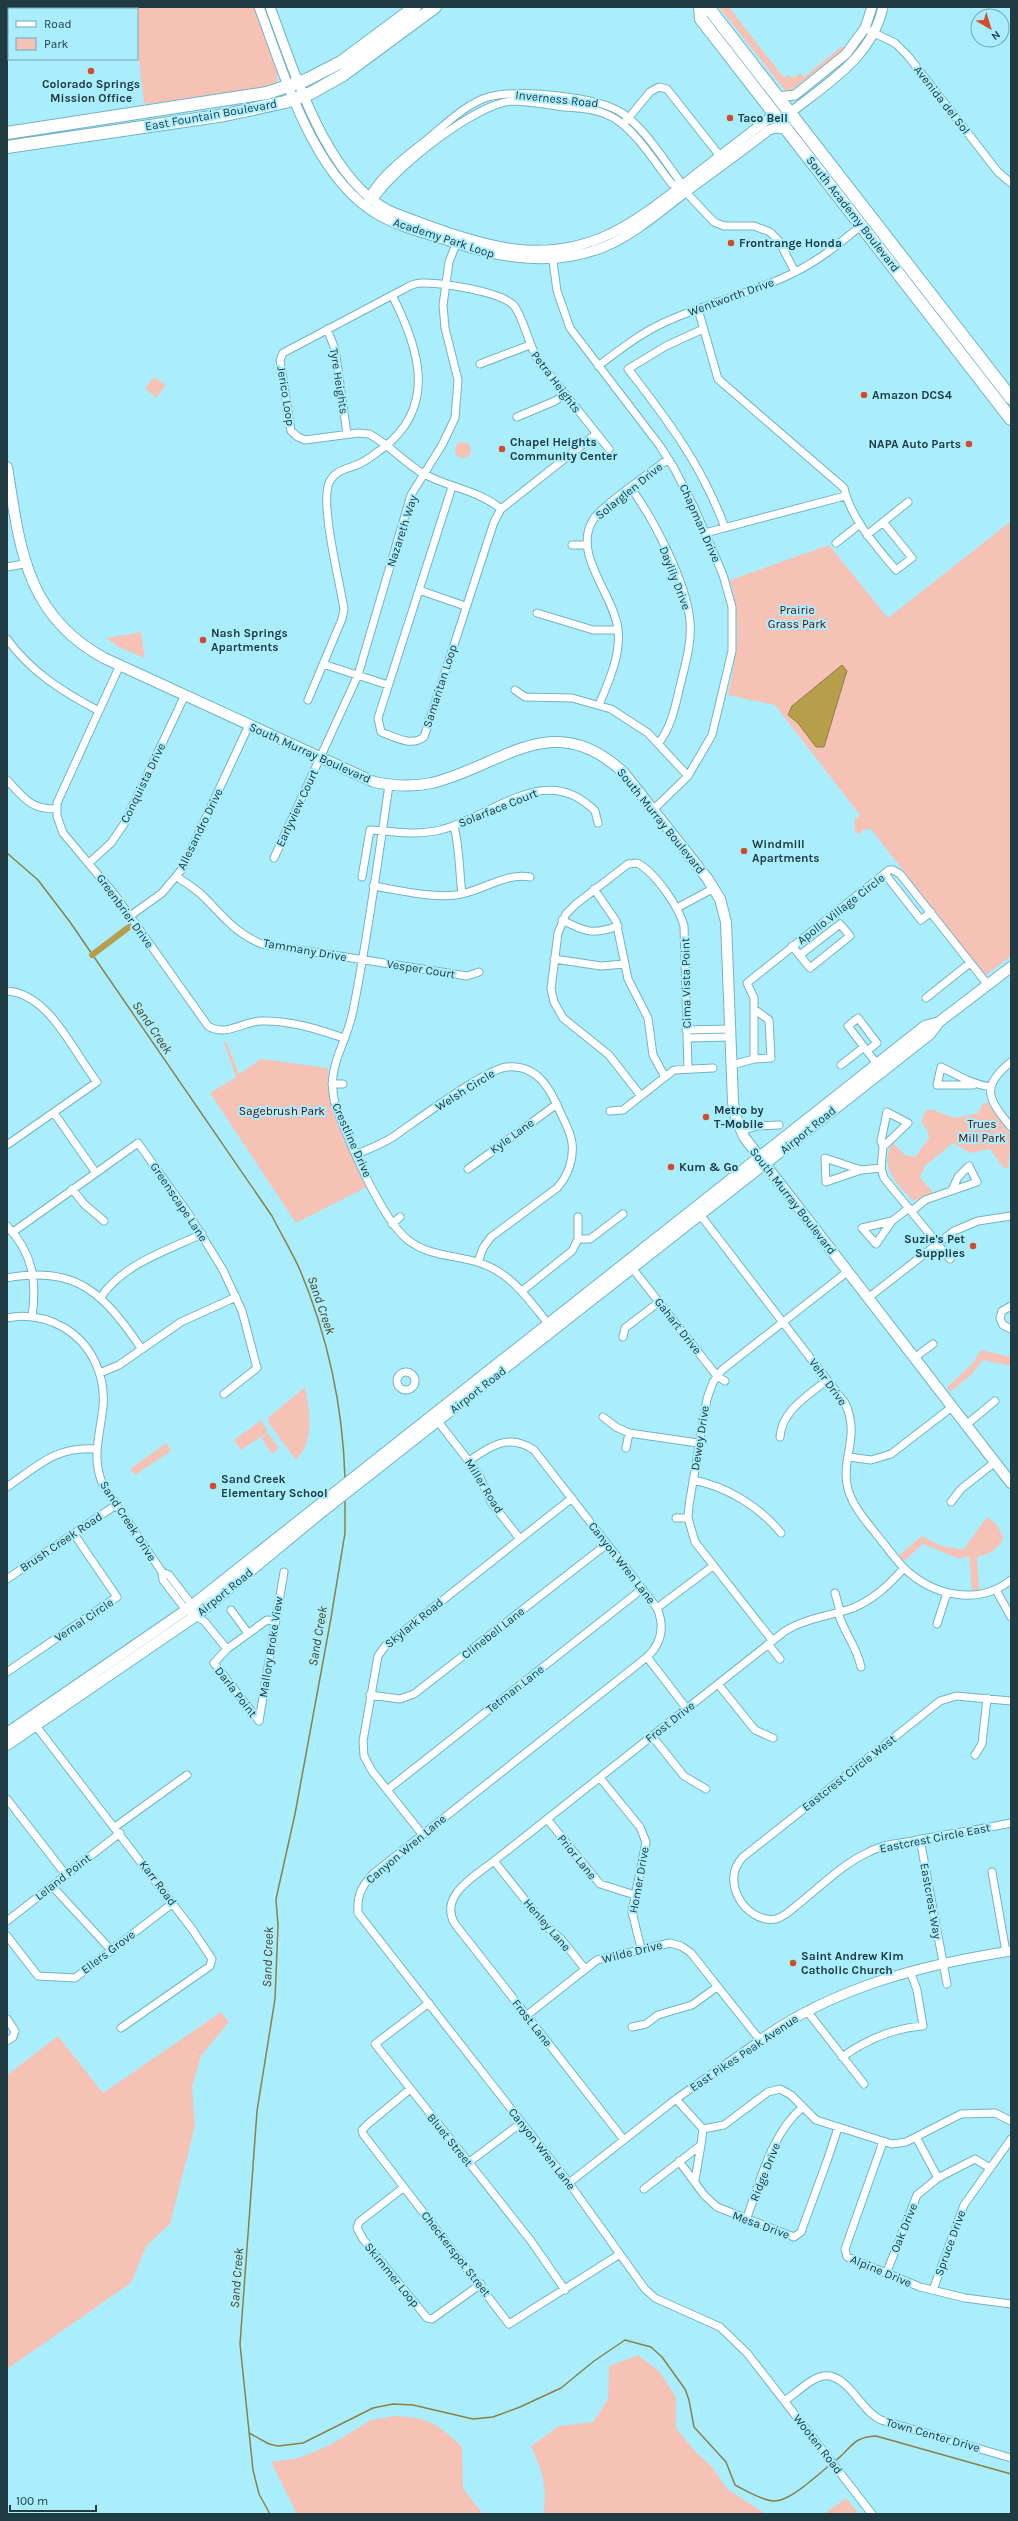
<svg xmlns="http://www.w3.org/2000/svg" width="1018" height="2521" font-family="Karla,sans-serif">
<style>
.green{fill:#f6c2b6}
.water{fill:#b69e4a;stroke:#898148}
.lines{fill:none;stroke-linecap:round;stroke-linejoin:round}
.stream{stroke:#898148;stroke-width:1.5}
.canal{stroke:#b69e4a;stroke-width:6}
.minor-casing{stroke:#72b4c3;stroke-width:9}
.tertiary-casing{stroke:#72b4c3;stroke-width:11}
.secondary-casing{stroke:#72b4c3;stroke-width:12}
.trunk-casing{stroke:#72b4c3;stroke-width:14}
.minor{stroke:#fff;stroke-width:7}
.tertiary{stroke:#fff;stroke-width:9}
.secondary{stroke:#fff;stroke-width:10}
.trunk{stroke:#fff;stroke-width:12}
.poi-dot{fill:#d54a2d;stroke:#aaeefd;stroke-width:1.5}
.labels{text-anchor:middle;stroke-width:4;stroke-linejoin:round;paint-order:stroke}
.poi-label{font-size:12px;font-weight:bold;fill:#203c42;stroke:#aaeefd;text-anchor:start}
.street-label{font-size:12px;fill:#203c42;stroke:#aaeefd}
.park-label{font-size:12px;fill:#550900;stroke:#aaeefd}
.water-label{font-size:13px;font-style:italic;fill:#4c421e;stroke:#aaeefd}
</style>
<rect width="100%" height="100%" fill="#aaeefd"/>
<path class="green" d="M133 7H254L278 73 276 86 176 104 164 102 144 104 137 45V9Z
M719 7H729L784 78 788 75 794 78 800 73 804 77 842 46 845 50 787 93Z
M154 377 166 385 156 398 145 388Z
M455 450a8 8 0 1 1 16 0a8 8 0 1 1-16 0Z
M1011 521V956L985 976 871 829 863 830 860 834 855 832 854 820 860 815 775 705 728 695C737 655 742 620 730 580L829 545 888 618Z
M141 632 145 658 120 648 106 638Z
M226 1041 239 1074 261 1059 328 1068C326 1112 349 1148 367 1187L296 1223 210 1093 236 1077 224 1043Z
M987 1102 1011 1136 1008 1169 1003 1167 990 1149 970 1153 953 1143 924 1167 920 1178 933 1192 913 1201C899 1186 877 1166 893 1143L905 1155 915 1157 929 1138 928 1132 921 1121 926 1110H933L955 1118 978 1113 982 1105Z
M981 1350 1011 1357V1366L983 1360 971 1375 950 1392 947 1387 972 1364Z
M305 1387C310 1413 315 1440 296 1460L268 1422 269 1417Z
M261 1420 268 1432 241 1450 234 1440Z
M268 1433 279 1448 272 1454 261 1438Z
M166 1443 171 1451 135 1475 130 1469Z
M987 1517 997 1525 1003 1537C1001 1548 988 1555 977 1557L979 1590H972L969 1556 960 1559 923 1544 904 1561 899 1555 922 1536 939 1545 963 1550Z
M221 2012 229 2022 201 2056 192 2087 195 2126 170 2224 147 2245 131 2283 7 2369V2075L58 2036 103 2093Z
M638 2355 659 2371 676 2397V2428L695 2451 713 2468 727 2489 766 2514H543C548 2487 542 2471 531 2446L559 2426 593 2422 608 2399 609 2366Z
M394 2416C429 2417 437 2423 462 2447L463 2488 483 2514H297L271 2462 299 2458 330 2445 371 2420Z
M846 2498 859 2514H824Z"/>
<path class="water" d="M842 665 847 671 845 677 824 747H816L798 723 788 715 792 706Z"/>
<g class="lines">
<path class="stream" d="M7 853 38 880 70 922 272 1216C281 1234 292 1252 300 1270 328 1337 343 1407 345 1479
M249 2433 269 2444 278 2446 303 2443 373 2408 393 2404 413 2405 473 2419 493 2417 520 2407 561 2388 594 2361 625 2340 651 2347 662 2357 685 2389 689 2400 694 2427 726 2462 735 2485C745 2490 761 2500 773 2501 790 2502 817 2475 830 2465
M835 2461C852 2448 852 2437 876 2436L1011 2474
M270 2514 259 2494 253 2470 240 2344 257 2111 275 1999 278 1926 276 1899 295 1814 331 1618 345 1533V1499"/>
<path class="canal" d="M92 955 129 927"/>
<defs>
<path id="minor" d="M15 9 29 7
M7 10H9
M870 31 895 43 908 56 998 172 1011 183
M626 121 650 92 659 87 667 89 720 156
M375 198C395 168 476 103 512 101 529 101 547 105 564 107 582 108 601 109 617 120 639 135 655 163 672 184L681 187
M368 201C374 180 407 155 424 142 443 127 465 104 488 97 517 89 597 96 622 113 645 129 662 157 679 180L681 187 714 222 724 226H754L770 232 779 241 795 272
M552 254 557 291 570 328 660 446 674 468 694 507 723 575 732 607V651L712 735 688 776 654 809
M698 309 718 379 844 488C851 519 876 546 896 570L912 558 883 522
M327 329 335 349 347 434
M703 329 666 346 628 369C667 419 703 467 725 528
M480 364 530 345
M598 366C621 349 643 331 670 320 710 302 755 293 795 272 820 260 841 242 862 225
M517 417 555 401 565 394
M452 487 378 718 381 732C395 737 411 747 424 737L494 522 501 509 596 434
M631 488C654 520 686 581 690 621 692 643 685 665 680 686 675 707 672 725 659 743
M501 509C478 490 450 488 424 474 404 463 389 444 369 434L358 433 305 440 298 437 291 431 280 360 283 353 404 289C409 286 415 283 421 283 440 282 505 292 515 307 524 320 528 343 538 360L609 449
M705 533 845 496
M867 535 908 502
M836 543 860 524
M572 545H586
M7 567 24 564
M419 590 465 606
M537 613 593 630H618
M7 639C31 672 63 692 99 711
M323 664 388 685
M120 665 57 803V816L63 833 115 895 208 1026C226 1037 242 1022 260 1021 290 1020 317 1029 344 1038
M515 690 525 697 572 698 611 709 648 733 688 776
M308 700 342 619 344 609C340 583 320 505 329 483 335 469 349 469 361 463 369 459 376 453 383 448 438 406 419 348 392 295
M599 705C609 680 621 656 618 629 613 593 572 554 593 520 601 506 652 472 668 459
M7 780C24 798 30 809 56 809
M389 785C378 860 368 936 353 1011 346 1047 324 1067 336 1107 349 1141 381 1219 408 1240 428 1256 454 1255 477 1262 512 1272 529 1301 551 1327
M454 826C460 849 459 871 462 894
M274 858 358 675 411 495 442 445 455 418 458 380 445 328 443 305 449 262 458 239
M89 863 111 843 124 824 185 695
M885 874 921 920 931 912
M177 877C186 883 196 889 204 897 223 916 236 934 262 944L467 976 479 972
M362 877 370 830C394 831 416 836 440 830 494 817 545 760 595 811L598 823
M373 886C399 890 429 898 456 895 481 892 505 872 530 877
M594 889 616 921 628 979 648 1018 653 1055 665 1077
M677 908 714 888
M130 916 162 893 182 869 249 725
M562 920C585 932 593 935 618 926
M792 946 810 968 850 936 840 924 800 955
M554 959 601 966 625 964
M7 991C50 994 73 1052 97 1082L7 1145
M926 998 970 963
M754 1009 769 1020 771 1058 754 1059
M686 1030 730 1029
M687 1038 730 1037
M867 1051 877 1043 858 1018 848 1026 877 1064
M1011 1062C979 1087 989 1100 1011 1127
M732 1065 754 1059V998L747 983 889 870H893L900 874 988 985
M841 1065 864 1047
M332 1084H343
M973 1085H937L941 1067C960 1076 970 1084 991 1087
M641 1096 609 1055 563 1018 554 1002 551 989 558 933 566 914 576 904 628 864 637 863C655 872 679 907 684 926L688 1069
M610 1111 623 1110 674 1070 713 1068
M54 1113 96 1173
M741 1131 757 1126 779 1125
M883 1147 881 1141 887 1112 908 1123 883 1147 881 1168 884 1178 950 1259
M357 1154C369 1149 382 1144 393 1137 415 1122 485 1069 507 1067 538 1064 551 1090 561 1114 566 1124 571 1133 572 1143 574 1159 568 1176 557 1188L491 1237 483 1248 478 1262
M468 1169 557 1104
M861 1170 826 1182 825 1158 861 1170 881 1168
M72 1189 84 1204 104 1221
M912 1211 925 1200 977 1182 969 1166 958 1177 952 1190
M698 1212 845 1403C861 1437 840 1458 848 1489 853 1507 866 1521 877 1535 886 1546 894 1558 904 1568 933 1596 978 1606 1011 1580
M892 1221 876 1244 862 1228 892 1221 909 1208
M392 1224 400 1217
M7 1226C33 1253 37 1281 32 1317
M13 1232 138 1143 188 1213 223 1270 242 1311 257 1368 224 1394
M578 1239H590L623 1214
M629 1264 717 1376 725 1381
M7 1278C77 1265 104 1294 141 1348
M522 1291 572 1251 578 1239V1217
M101 1297C123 1264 168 1250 202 1234
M868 1298 954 1231 978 1221 1011 1216
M1011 1306 1002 1311 1000 1318 1003 1325 1011 1329
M7 1318C26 1314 46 1318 63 1327 91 1343 106 1375 103 1407 100 1435 91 1458 103 1485L162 1572 163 1580 186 1610 204 1621 227 1649
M623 1337 625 1328 659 1302
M914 1358 933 1344
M397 1381a9 9 0 1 1 18 0a9 9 0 1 1-18 0Z
M100 1373 119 1365 181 1322 236 1297
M603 1417 616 1427 629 1433 698 1443
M436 1419 478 1473 491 1502 520 1539
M966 1425 995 1401
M780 1437C782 1410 808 1396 827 1380
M626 1448 629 1433
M849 1457 871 1460 891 1454 952 1407
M469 1461C490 1446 509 1433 534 1450L657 1608C665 1627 662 1643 647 1657L373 1874C361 1887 357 1895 358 1913L569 2183 645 2289 655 2298 720 2327 747 2353 872 2514
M693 1480C726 1486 760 1507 781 1533
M7 1487C39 1465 56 1446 96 1449
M951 1502 961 1489 995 1462
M676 1518H688
M162 1572 169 1575 195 1609
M7 1579 116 1505
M996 1590 1011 1617
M835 1593 840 1611
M657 1608 713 1566
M231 1610 248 1633
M838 1612C844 1634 856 1644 861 1667
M937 1624 947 1593
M772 1640 695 1542 688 1518 689 1505 707 1399 713 1382 722 1370 847 1272
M768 1644 780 1659
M647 1657 687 1709
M7 1672 117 1597 74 1534
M718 1684 755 1730 773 1738
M370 1695 400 1699 414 1694 607 1544
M1011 1701 956 1696 940 1701 743 1857C719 1881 746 1924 776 1919 785 1917 793 1908 801 1902 822 1885 844 1863 869 1852 882 1845 898 1843 913 1841 945 1834 978 1830 1011 1823
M259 1721 214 1663 227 1649 267 1620 275 1621
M259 1721 284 1572
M33 1722 192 1929 212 1959 210 1966 121 2028
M652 1736 684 1776 706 1789
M975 1755 982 1744 987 1698
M600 1778 640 1827 646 1842 632 1912 641 1948
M387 1790 642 1589
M7 1799 66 1875
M547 1819 600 1884 635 1895
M115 1827 187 1775
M422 1834 372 1771 364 1756 363 1741 378 1656 386 1645 572 1498
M920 1839 947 1984
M494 1861 545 1925 561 1939 585 1969
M992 1872 1006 1952
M52 1886 112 1951
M7 1921 120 1833
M7 1936 38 1976 75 1978 173 1903
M429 2003 375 2044 531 2241 565 2290
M807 2011 864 2084
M526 2016 597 1960 670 1943 681 1946 691 1953 760 2040 676 2099 569 2183
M7 2019 15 2031
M632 2027 646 2024 658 2015 692 2005 717 1987
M7 2041 13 2037 15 2031
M842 2057C866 2040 894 2028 923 2026L917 1990 910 1971
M409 2090 368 2124 362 2130 363 2134 509 2324 620 2254
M676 2099 703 2129
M916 2137 938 2178
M624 2140 455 1924C438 1896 475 1876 494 1861L785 1631C806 1618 830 1616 853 1608 874 1599 889 1585 904 1568
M883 2142 845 2249 847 2257 920 2287 965 2298 1011 2304
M679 2161 704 2195 717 2207 794 2237 801 2232 827 2161 838 2128
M468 2163 521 2123
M695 2180 701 2145
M403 2188 359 2222 357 2228 363 2239 427 2318 432 2319 481 2284
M644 2189 701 2145 703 2129 724 2125 768 2092 780 2089 791 2095 816 2120 892 2144 906 2142 961 2114 995 2113 1011 2121
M746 2220C760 2183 771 2133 803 2107
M886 2274 917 2195 938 2178 975 2159 990 2168
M933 2290 964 2205 1011 2139
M785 2401C818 2375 829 2361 859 2400 866 2408 872 2416 881 2420L1011 2458"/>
<path id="tertiary" d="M259 7C284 73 313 177 377 214 402 229 434 235 461 245 508 260 557 266 604 247 635 234 660 211 687 191 714 171 742 151 769 130L775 128 787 129
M270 7C294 70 326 179 390 211 429 226 485 248 526 250 596 254 636 221 688 181 717 158 746 136 775 114
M778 97 795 95 846 54 865 28 872 7
M791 112C828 83 872 57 883 7
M760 2040C835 1987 921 1965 1011 1951"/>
<path id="secondary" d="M7 467C20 547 25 615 104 658L374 782C393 786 413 787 432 783 502 766 553 706 624 773L707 878 720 899 726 922 733 1102 736 1118 744 1137 1011 1483
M7 1733 186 1610 925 1026 939 1022
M7 1745 197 1615 323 1511 930 1034 939 1022 1011 967"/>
<path id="trunk" d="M700 7 701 19 1011 419
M700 7 711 11 1011 398
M7 133 267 93 306 80 341 62 415 7
M7 147 225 115 285 102 311 93 343 75 435 7"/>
</defs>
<use href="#minor" class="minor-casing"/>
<use href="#tertiary" class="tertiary-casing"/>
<use href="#secondary" class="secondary-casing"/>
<use href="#trunk" class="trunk-casing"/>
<use href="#minor" class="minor"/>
<use href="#tertiary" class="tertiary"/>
<use href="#secondary" class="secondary"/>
<use href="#trunk" class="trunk"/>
</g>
<g class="poi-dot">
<circle cx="91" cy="71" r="4"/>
<circle cx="730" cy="118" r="4"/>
<circle cx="731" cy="243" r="4"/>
<circle cx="864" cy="395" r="4"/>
<circle cx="969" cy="444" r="4"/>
<circle cx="502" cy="449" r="4"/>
<circle cx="203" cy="640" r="4"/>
<circle cx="744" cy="851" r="4"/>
<circle cx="706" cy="1117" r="4"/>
<circle cx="671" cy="1167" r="4"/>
<circle cx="973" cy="1246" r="4"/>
<circle cx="213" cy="1486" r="4"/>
<circle cx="793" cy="1963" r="4"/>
</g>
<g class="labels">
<g class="poi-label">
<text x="91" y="88" text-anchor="middle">Colorado Springs<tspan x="91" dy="14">Mission Office</tspan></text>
<text x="738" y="122">Taco Bell</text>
<text x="739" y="247">Frontrange Honda</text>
<text x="872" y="399">Amazon DCS4</text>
<text x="510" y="446">Chapel Heights<tspan x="510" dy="14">Community Center</tspan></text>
<text x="961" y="448" text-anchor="end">NAPA Auto Parts</text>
<text x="211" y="637">Nash Springs<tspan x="211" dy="14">Apartments</tspan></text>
<text x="752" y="848">Windmill<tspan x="752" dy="14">Apartments</tspan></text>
<text x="714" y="1114">Metro by<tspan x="714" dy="14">T-Mobile</tspan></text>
<text x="679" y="1171">Kum &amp; Go</text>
<text x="965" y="1243" text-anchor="end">Suzie's Pet<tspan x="965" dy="14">Supplies</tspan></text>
<text x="221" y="1483">Sand Creek<tspan x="221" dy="14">Elementary School</tspan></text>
<text x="801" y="1960">Saint Andrew Kim<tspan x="801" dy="14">Catholic Church</tspan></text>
</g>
<g class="street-label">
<text transform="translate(557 99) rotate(6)" y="4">Inverness Road</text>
<text transform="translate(942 100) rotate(52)" y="4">Avenida del Sol</text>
<text transform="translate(211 115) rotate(-10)" y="4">East Fountain Boulevard</text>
<text transform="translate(853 214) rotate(52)" y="4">South Academy Boulevard</text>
<text transform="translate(444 238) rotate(18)" y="4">Academy Park Loop</text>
<text transform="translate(731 297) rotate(-20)" y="4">Wentworth Drive</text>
<text transform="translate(339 381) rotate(81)" y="4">Tyre Heights</text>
<text transform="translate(556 382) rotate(53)" y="4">Petra Heights</text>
<text transform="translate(286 396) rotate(81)" y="4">Jerico Loop</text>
<text transform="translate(629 491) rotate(-39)" y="4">Solarglen Drive</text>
<text transform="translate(700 523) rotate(66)" y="4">Chapman Drive</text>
<text transform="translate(402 531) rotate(-72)" y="4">Nazareth Way</text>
<text transform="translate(675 578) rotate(69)" y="4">Daylily Drive</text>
<text transform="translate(440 686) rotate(-72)" y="4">Samaritan Loop</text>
<text transform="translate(310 753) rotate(24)" y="4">South Murray Boulevard</text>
<text transform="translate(143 783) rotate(-64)" y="4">Conquista Drive</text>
<text transform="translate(297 808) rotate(-65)" y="4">Earlyview Court</text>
<text transform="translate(498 808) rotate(-22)" y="4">Solarface Court</text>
<text transform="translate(661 821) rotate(51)" y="4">South Murray Boulevard</text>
<text transform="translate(200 829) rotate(-64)" y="4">Allesandro Drive</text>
<text transform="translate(841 909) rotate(-38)" y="4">Apollo Village Circle</text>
<text transform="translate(125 911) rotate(54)" y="4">Greenbrier Drive</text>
<text transform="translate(305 950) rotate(10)" y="4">Tammany Drive</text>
<text transform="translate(421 969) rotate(9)" y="4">Vesper Court</text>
<text transform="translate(686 983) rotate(-91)" y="4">Cima Vista Point</text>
<text transform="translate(465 1090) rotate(-32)" y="4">Welsh Circle</text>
<text transform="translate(808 1130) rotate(-39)" y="4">Airport Road</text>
<text transform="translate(512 1136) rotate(-36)" y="4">Kyle Lane</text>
<text transform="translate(352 1140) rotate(66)" y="4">Crestline Drive</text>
<text transform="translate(793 1201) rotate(52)" y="4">South Murray Boulevard</text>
<text transform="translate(179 1202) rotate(56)" y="4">Greenscape Lane</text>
<text transform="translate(678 1326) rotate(52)" y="4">Gahart Drive</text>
<text transform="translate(828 1382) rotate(54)" y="4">Vehr Drive</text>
<text transform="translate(478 1390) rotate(-38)" y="4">Airport Road</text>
<text transform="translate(700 1438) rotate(-81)" y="4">Dewey Drive</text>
<text transform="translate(484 1486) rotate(58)" y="4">Miller Road</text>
<text transform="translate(128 1521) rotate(57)" y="4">Sand Creek Drive</text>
<text transform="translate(61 1542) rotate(-34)" y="4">Brush Creek Road</text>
<text transform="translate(622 1563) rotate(52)" y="4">Canyon Wren Lane</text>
<text transform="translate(225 1592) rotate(-39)" y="4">Airport Road</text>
<text transform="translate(84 1620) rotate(-34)" y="4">Vernal Circle</text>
<text transform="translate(414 1623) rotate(-39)" y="4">Skylark Road</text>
<text transform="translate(493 1633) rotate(-38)" y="4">Clinebell Lane</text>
<text transform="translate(271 1647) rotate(-81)" y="4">Mallory Broke View</text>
<text transform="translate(515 1689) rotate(-38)" y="4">Tetman Lane</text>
<text transform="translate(236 1692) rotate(52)" y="4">Darla Point</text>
<text transform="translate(670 1722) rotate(-38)" y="4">Frost Drive</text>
<text transform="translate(849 1773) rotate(-38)" y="4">Eastcrest Circle West</text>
<text transform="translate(935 1838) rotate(-11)" y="4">Eastcrest Circle East</text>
<text transform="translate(406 1849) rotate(-40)" y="4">Canyon Wren Lane</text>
<text transform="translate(577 1857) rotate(51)" y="4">Prior Lane</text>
<text transform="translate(63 1877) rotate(-38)" y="4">Leland Point</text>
<text transform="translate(639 1880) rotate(-80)" y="4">Homer Drive</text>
<text transform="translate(158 1883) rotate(53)" y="4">Karr Road</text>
<text transform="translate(931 1901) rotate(80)" y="4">Eastcrest Way</text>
<text transform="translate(547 1925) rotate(49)" y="4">Henley Lane</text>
<text transform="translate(108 1952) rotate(-37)" y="4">Ellers Grove</text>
<text transform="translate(632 1952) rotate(-14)" y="4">Wilde Drive</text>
<text transform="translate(532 2023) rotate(52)" y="4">Frost Lane</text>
<text transform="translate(744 2053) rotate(-34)" y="4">East Pikes Peak Avenue</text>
<text transform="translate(450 2140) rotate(51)" y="4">Bluet Street</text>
<text transform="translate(542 2149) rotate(52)" y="4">Canyon Wren Lane</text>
<text transform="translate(765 2172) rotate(-68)" y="4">Ridge Drive</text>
<text transform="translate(761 2225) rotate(20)" y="4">Mesa Drive</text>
<text transform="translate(904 2228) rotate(-68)" y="4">Oak Drive</text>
<text transform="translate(950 2243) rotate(-70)" y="4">Spruce Drive</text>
<text transform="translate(456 2254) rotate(52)" y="4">Checkerspot Street</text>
<text transform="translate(881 2271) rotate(23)" y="4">Alpine Drive</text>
<text transform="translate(392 2275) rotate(51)" y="4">Skimmer Loop</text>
<text transform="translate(933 2435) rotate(16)" y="4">Town Center Drive</text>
<text transform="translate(818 2444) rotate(52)" y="4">Wooten Road</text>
</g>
<g class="park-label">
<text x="797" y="614">Prairie<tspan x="797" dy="14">Grass Park</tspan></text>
<text x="282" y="1115">Sagebrush Park</text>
<text x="982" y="1128">Trues<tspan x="982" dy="14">Mill Park</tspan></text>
</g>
<g class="water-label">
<text transform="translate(153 1027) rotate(56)" y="5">Sand Creek</text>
<text transform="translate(322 1305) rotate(71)" y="5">Sand Creek</text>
<text transform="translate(317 1636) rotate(-80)" y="5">Sand Creek</text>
<text transform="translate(267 1957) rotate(-88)" y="5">Sand Creek</text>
<text transform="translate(236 2278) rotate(-86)" y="5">Sand Creek</text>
</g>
</g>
<rect width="1018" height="2521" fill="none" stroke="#203c42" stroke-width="16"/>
<rect x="8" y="8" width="130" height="52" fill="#aaeefd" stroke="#73a7b2"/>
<rect x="16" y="21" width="20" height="6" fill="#ffffff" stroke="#73a7b2"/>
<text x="44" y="28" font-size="12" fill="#203c42">Road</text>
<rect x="16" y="38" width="20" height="12" fill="#f6c2b6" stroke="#73a7b2"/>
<text x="44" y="48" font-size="12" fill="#203c42">Park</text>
<g transform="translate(990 28) rotate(142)"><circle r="19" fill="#aaeefd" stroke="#73a7b2"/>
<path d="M0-3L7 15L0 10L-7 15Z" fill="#d54a2d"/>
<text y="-6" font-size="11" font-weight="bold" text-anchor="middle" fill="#203c42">N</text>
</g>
<path d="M10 2505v6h86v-6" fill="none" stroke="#203c42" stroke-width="2"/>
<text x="16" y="2505" font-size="12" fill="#203c42" stroke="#aaeefd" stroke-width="3" paint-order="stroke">100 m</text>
</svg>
